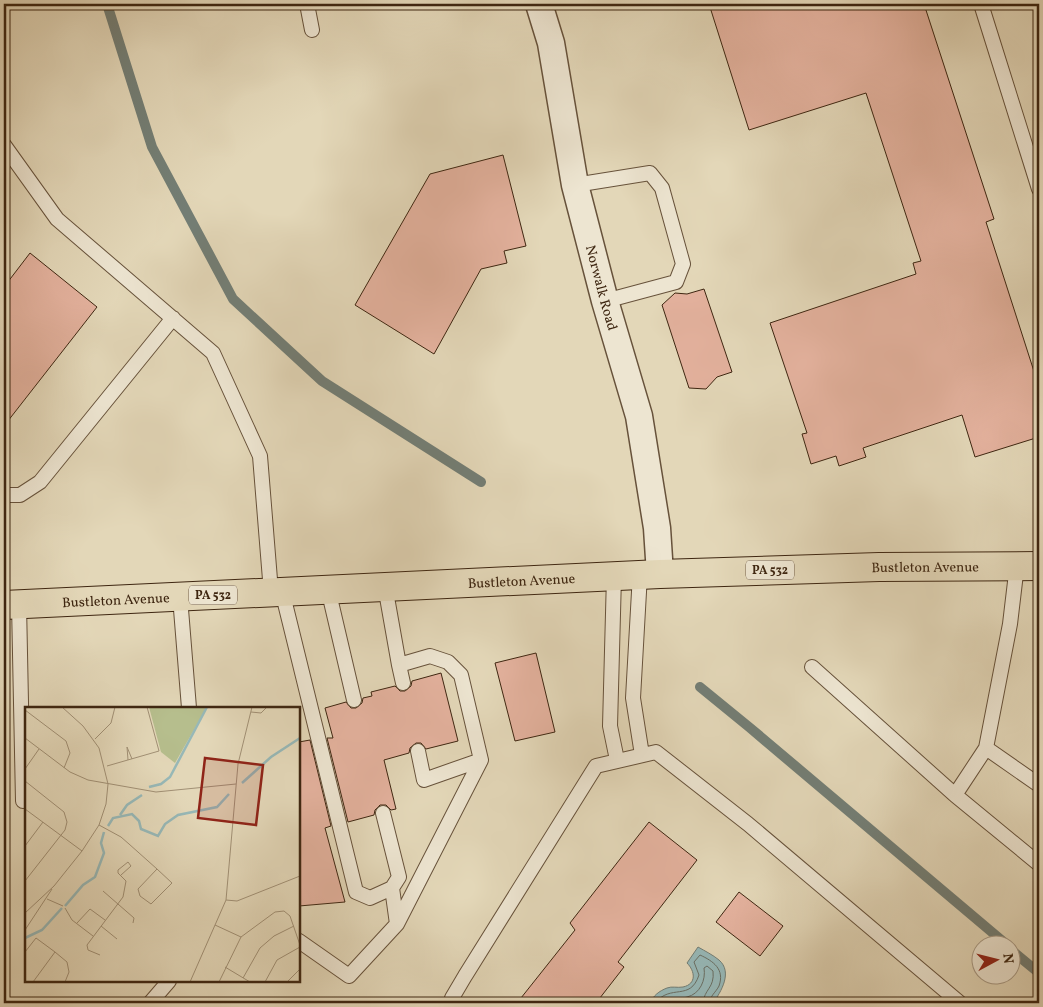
<svg xmlns="http://www.w3.org/2000/svg" width="1043" height="1007" font-family="Vollkorn,serif">
<style>
.water{fill:#97b8b7;stroke:#737e75}
.lines{fill:none;stroke-linecap:round;stroke-linejoin:round}
.shore{stroke:#6a6f64;stroke-width:1}
.stream{stroke:#737e75;stroke-width:10}
.building{fill:#e3b19d;stroke:#3e2611}
.service-casing{stroke:#67523b;stroke-width:16}
.minor-casing{stroke:#67523b;stroke-width:29}
.primary-casing{stroke:#3e2611;stroke-width:30}
.service{stroke:#ede5d1;stroke-width:14}
.minor{stroke:#ede5d1;stroke-width:26}
.primary{stroke:#e3d7b8;stroke-width:28}
.labels{text-anchor:middle;stroke-width:4.5;stroke-linejoin:round;paint-order:stroke}
.shield{fill:#ede5d1;stroke:#725f4b;stroke-width:1}
.shield-label{font-size:12px;font-weight:bold;fill:#3e2611}
.street-label{font-size:14px;fill:#3e2611;stroke:#ede5d1}
.inset-river{fill:none;stroke:#97b8b7;stroke-width:2.5}
.inset-road{fill:none;stroke:#a19075;stroke-width:1}
.view{fill:#8f2418;fill-opacity:0.15;stroke:#8f2418;stroke-width:2.5}
.inset-edge{fill:none;stroke:#3e2611;stroke-width:2.5}
</style>
<rect width="100%" height="100%" fill="#e3d7b8"/>
<filter id="stains"><feTurbulence type="fractalNoise" baseFrequency=".004" numOctaves="4"/><feColorMatrix values="0 0 0 0 .2 0 0 0 0 .09 0 0 0 0 .02 0 0 0 .5 -.17"/></filter>
<radialGradient id="worn" r=".72"><stop offset=".6" stop-color="#630" stop-opacity="0"/><stop offset="1" stop-color="#630" stop-opacity=".3"/></radialGradient>
<path class="water" d="M698 947C705 951 713 955 719 960 733 972 721 992 713 1003H650C653 996 659 991 667 988 672 986 677 988 683 987 697 984 695 971 687 963Z"/>
<g class="lines">
<path class="shore" d="M655 1003C671 983 690 1002 699 975L694 962 700 955C713 961 725 969 719 986 716 992 710 996 709 1003
M663 1003C671 997 678 1000 687 997 700 994 706 980 704 968L707 966 713 971C715 988 704 989 703 1003"/>
<path class="stream" d="M107 4 152 147 233 299 322 381 481 482
M700 687 749 727 1006 944
M1010 949 1039 973"/>
</g>
<path class="building" d="M709 4H924L994 219 986 222 1039 387V437L975 457 962 415 863 448 866 457 839 466 836 456 811 464 802 434 807 433 770 323 916 274 913 263 921 261 866 93 749 130Z
M503 155 526 246 504 251 507 263 481 269 434 354 355 305 430 174Z
M30 253 97 307 4 426V287Z
M704 289 732 372 717 377 706 389 689 388 662 305 675 293 687 294Z
M536 653 555 732 515 741 495 663Z
M441 673 458 741 426 749 421 743H416L410 748 409 753 384 760 396 809 391 810 386 805H380L375 810 374 815 348 822 327 738H333L325 708 346 702 351 708H356L362 703 363 698 372 696 371 692 395 686 400 691H405L411 686 412 681Z
M310 740 331 826 325 828 345 902 299 906V742Z
M649 822 697 860 618 962 624 967 596 1003H517L575 930 570 923Z
M739 892 783 926 760 956 716 922Z"/>
<g class="lines">
<defs>
<path id="service" d="M307 4 312 30
M981 4 1039 189
M4 145 57 219 213 353 260 456 271 592
M575 185 650 173 662 188 683 264 676 282 605 301
M4 495H20L40 482 173 318
M640 574 633 698 642 755
M614 576 610 726 617 760
M328 589 354 700
M282 591 356 892 370 898 392 888 399 877 383 813
M180 597 189 708
M19 604 23 801
M399 665 403 683
M812 667 955 795 986 748 1010 624 1017 565
M986 748 1039 785
M418 751 424 780 481 760
M955 795 1039 864
M392 888 397 924
M299 941 349 976 397 924 481 760 461 675 448 662 430 656 399 665 385 586
M150 1003 169 981
M452 1003V998L465 976 596 766 656 752 748 824 960 1003"/>
<g id="minor">
<path id="s1" d="M539 4 551 43 575 185 605 301 639 416 657 528 660 574"/>
</g>
<g id="primary">
<path id="s2" d="M4 605 660 574 879 567 1039 566"/>
</g>
</defs>
<use href="#service" class="service-casing"/>
<use href="#minor" class="minor-casing"/>
<use href="#primary" class="primary-casing"/>
<use href="#service" class="service"/>
<use href="#minor" class="minor"/>
<use href="#primary" class="primary"/>
</g>
<g class="labels">
<g class="shield">
<rect x="746" y="560.5" width="48" height="19" rx="4"/>
<rect x="189" y="585.5" width="48" height="19" rx="4"/>
</g>
<g class="shield-label">
<text x="770" y="574">PA 532</text>
<text x="213" y="599">PA 532</text>
</g>
<g class="street-label">
<text dy="5" stroke="none"><textPath href="#s1" startOffset="291">Norwalk Road</textPath></text>
<text dy="5" stroke="none"><textPath href="#s2" startOffset="922">Bustleton Avenue</textPath></text>
<text dy="5" stroke="none"><textPath href="#s2" startOffset="518">Bustleton Avenue</textPath></text>
<text dy="5" stroke="none"><textPath href="#s2" startOffset="112">Bustleton Avenue</textPath></text>
</g>
</g>
<g transform="translate(25 707)">
<rect width="275" height="275" fill="#e3d7b8"/>
<path d="M124 0H182L150 56 136 45Z" fill="#b6be8d"/>
<path class="inset-river" d="M217 76 246 50 275 31M124 80 136 77 145 70 182 0M95 108 102 98 117 88M83 119 88 111 107 107 114 114 116 122 133 129 140 117 153 108 192 100 204 87M40 199 58 178 70 170 79 146 76 136 79 125M0 231 17 223 37 201"/>
<path class="inset-road" d="M0 3 41 34 45 46 39 61M226 5 236 6 242 0M0 31 45 65 63 73 131 85 211 77M70 32 86 16 90 0M103 53 102 40 107 52M82 59 134 44 122 0M0 62 14 42M0 74 39 105 42 115 40 123 0 174M0 102 57 144M74 118 96 130 104 137 132 162 147 176 126 197 115 189 113 182 132 162M0 139 18 115M78 184 109 211 108 216M22 192 38 199M201 193 212 194 275 169M40 201 47 213 68 229M0 206 29 179 57 144 74 118 81 97 83 77 74 41 58 19 37 0M52 216 65 202 80 213M190 218 216 230M76 219 92 232M0 223 27 182M0 245 11 231 30 245 42 255 44 265 40 275M75 248 63 243 62 238 98 190 101 174 93 166V163L103 155 106 159 96 168M200 260 225 275M218 271 235 241 249 229 269 219M8 275 30 245M165 275 201 193 213 57 227 0M194 275 216 230 250 205 259 204 265 209 275 238M240 275 252 253 275 240M262 275 275 262"/>
<path class="view" d="M180 51 238 58 231 118 173 111Z"/>
<rect width="275" height="275" class="inset-edge"/>
</g>
<rect width="1043" height="1007" fill="none" stroke="#e3d7b8" stroke-width="20"/>
<rect x="5" y="5" width="1033" height="997" fill="none" stroke="#3e2611" stroke-width="2.5"/>
<rect x="10" y="10" width="1023" height="987" fill="none" stroke="#3e2611"/>
<g transform="translate(996 960) rotate(83)"><circle r="24" fill="#ede5d1" stroke="#a79984"/>
<path d="M0-4L9 19L0 12L-9 19Z" fill="#8f2418"/>
<text y="-8" font-size="14" font-weight="bold" text-anchor="middle" fill="#3e2611">N</text>
</g>
<rect width="100%" height="100%" filter="url(#stains)"/>
<rect width="100%" height="100%" fill="url(#worn)"/>
</svg>
